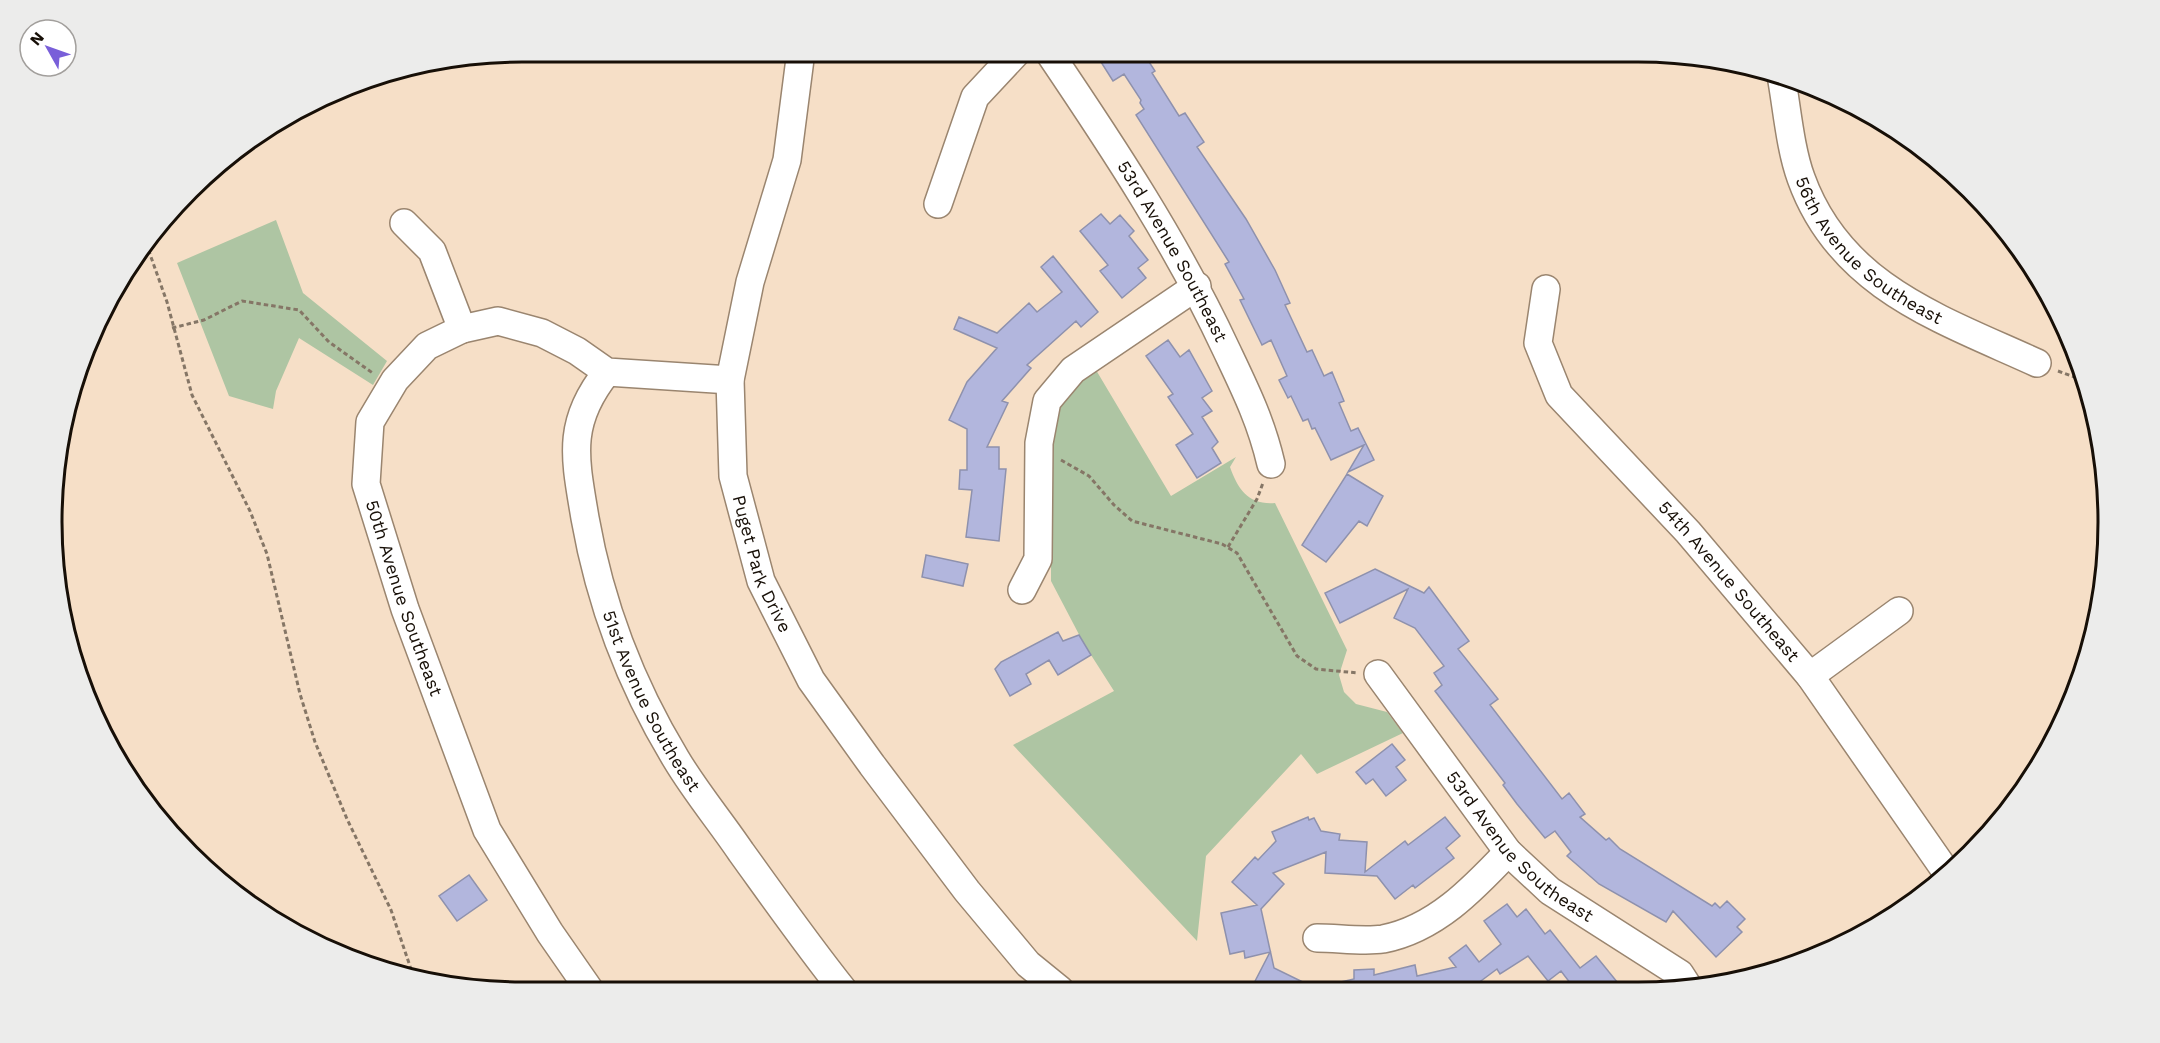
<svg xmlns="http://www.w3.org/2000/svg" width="2160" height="1043" font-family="'Work Sans',sans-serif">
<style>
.green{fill:#aec5a3}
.building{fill:#b2b6dd;stroke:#8e91ad;stroke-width:1.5}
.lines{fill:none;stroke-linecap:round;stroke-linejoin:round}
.minor-casing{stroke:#9a856f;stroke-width:30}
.path{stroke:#857666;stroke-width:3;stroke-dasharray:4.5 3;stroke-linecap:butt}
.minor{stroke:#fff;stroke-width:27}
.labels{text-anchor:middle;stroke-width:4.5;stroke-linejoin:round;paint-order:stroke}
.street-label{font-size:18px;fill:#170f07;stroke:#fff}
.rim{fill:none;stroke:#170f07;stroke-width:3}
</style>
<rect width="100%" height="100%" fill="#f6dfc7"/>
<path class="green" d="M276 220 303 293 387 361 373 385 299 338 276 391 273 409 229 396 177 263Z
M1096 370 1171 496 1236 457 1230 467C1238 490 1249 505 1275 503L1347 650 1339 675 1344 692 1356 704 1387 712 1403 733 1317 774 1301 754 1206 856 1197 941 1013 745 1114 691 1084 644 1051 581V434L1054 415 1074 382Z"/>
<path class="building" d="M1094 51H1142L1155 71 1152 73 1179 116 1185 113 1204 142 1197 147 1246 219 1275 270 1290 303 1285 305 1307 352 1312 350 1324 376 1332 372 1344 401 1339 403 1351 431 1358 428 1374 460 1348 472 1364 445 1331 460 1315 428 1312 429 1308 419 1303 421 1291 396 1288 398 1279 380 1287 376 1271 340 1262 345 1240 300 1244 299 1225 264 1229 262 1136 115 1144 109 1140 103 1141 100 1124 74 1113 81Z
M1101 214 1110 224 1120 215 1134 231 1129 236 1148 260 1138 268 1146 278 1122 298 1100 271 1108 265 1080 231Z
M1053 256 1098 312 1081 327 1076 321 1027 365 1031 368 1002 401 1008 403 987 447H999V469H1006L999 541 966 537 972 490 959 489 960 470H967V429L949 420 967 382 997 348 954 329 959 317 997 333 1029 303 1037 312 1062 292 1041 267Z
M1168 340 1180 357 1189 350 1212 391 1202 398 1212 411 1202 417 1218 442 1212 448 1221 463 1197 478 1176 445 1193 434 1168 397 1173 394 1146 356Z
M1347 474 1383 496 1367 526 1359 521 1326 562 1302 545Z
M926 555 968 564 963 586 922 577Z
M1375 569 1424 593 1429 587 1469 641 1458 649 1498 699 1490 705 1562 799 1569 793 1585 814 1580 817 1606 840 1609 838 1620 849 1712 906 1715 903 1720 908 1727 901 1745 919 1737 927 1742 932 1716 957 1673 911 1666 922 1599 884 1567 856 1571 852 1555 831 1545 838 1517 804 1503 785 1505 783 1435 691 1442 685 1434 673 1444 666 1415 628 1394 618 1408 589 1340 623 1325 593Z
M1058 632 1063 641 1079 635 1091 655 1058 675 1049 660 1026 674 1031 684 1010 696 995 669 1001 662Z
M1392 744 1405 760 1396 767 1406 780 1386 796 1373 779 1366 784 1356 772Z
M1308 817 1309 820 1314 818 1321 831 1340 834 1339 840 1367 842 1365 872 1405 841 1408 845 1445 817 1460 836 1446 848 1454 858 1415 888 1413 885 1395 899 1377 876 1325 873 1326 852 1273 873 1284 884 1261 909 1274 968 1317 989H1251L1270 952 1245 958 1244 951 1230 954 1221 913 1257 905 1232 882 1255 857 1258 860 1276 841 1272 832Z
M469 875 487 900 457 921 439 896Z
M1507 904 1517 917 1526 909 1545 934 1550 930 1580 968 1596 956 1622 988H1574L1561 971 1548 981 1528 956 1500 974 1497 969 1470 989H1337L1336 983 1354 979V970L1374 969V975L1415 965 1417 976 1456 967 1449 958 1466 945 1479 962 1501 944 1484 921Z"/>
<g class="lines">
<defs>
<g id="minor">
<path id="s1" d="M801 51 787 160 750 282 730 380 733 476 761 581 811 680 872 765 967 891 1028 964 1060 990"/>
<path id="s2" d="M1048 51C1113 147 1177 244 1226 349 1245 389 1261 421 1271 464"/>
<path id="s3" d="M1781 75C1787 108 1790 148 1801 178 1840 287 1941 319 2037 363"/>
<path d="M938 204 975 97 1018 51"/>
<path id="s4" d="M404 223 432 251 462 329 427 346 395 380 370 422 366 484 405 609 487 830 550 933 591 992"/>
<path id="s5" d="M1546 289 1538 343 1559 395 1688 532 1810 676 1947 873"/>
<path d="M462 329 498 321 542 333 577 351 607 372 730 380"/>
<path id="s6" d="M607 372C566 423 575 458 585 518 600 603 631 685 676 759 695 791 720 821 741 852 775 899 808 946 844 991"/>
<path d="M1022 590 1038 559 1039 443 1047 401 1073 370 1197 286"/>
<path id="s7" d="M1378 674 1508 852 1550 891 1680 974 1689 988"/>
<path d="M1810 676 1899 611"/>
<path d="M1317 938C1338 938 1363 942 1383 939 1435 929 1473 889 1508 852"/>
</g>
</defs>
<use href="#minor" class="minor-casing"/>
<path class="path" d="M146 243 167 302 192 395 250 511 267 554 300 694 315 742 347 819 391 910 414 978
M172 328 204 320 242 301 299 310 329 342 374 374
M2058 371 2085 381
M1061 460 1089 476 1114 505 1132 521 1222 544 1237 553 1297 656 1316 669 1358 673
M1228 547 1257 499 1263 483"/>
<use href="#minor" class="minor"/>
</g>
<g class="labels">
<g class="street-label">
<text dy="6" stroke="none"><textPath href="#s3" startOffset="207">56th Avenue Southeast</textPath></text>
<text dy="6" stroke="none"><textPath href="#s2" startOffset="236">53rd Avenue Southeast</textPath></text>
<text dy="6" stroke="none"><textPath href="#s1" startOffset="526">Puget Park Drive</textPath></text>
<text dy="6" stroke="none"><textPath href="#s5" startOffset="363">54th Avenue Southeast</textPath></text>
<text dy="6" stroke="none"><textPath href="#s4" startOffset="440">50th Avenue Southeast</textPath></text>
<text dy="6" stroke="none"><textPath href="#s6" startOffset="350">51st Avenue Southeast</textPath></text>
<text dy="6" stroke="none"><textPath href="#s7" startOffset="225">53rd Avenue Southeast</textPath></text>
</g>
</g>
<path d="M0 0H2160V1043H0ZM522 62H1638A460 460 0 0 1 2098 522V522A460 460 0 0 1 1638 982H522A460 460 0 0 1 62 522V522A460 460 0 0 1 522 62Z" fill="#ececeb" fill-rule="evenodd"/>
<path class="rim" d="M522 62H1638A460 460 0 0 1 2098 522V522A460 460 0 0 1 1638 982H522A460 460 0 0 1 62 522V522A460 460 0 0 1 522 62Z"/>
<g transform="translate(48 48) rotate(310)"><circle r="28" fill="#ffffff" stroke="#a29f9c" stroke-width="1.5"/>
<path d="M0-4.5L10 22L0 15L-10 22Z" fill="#795fd9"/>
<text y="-9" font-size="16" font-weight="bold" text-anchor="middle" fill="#170f07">N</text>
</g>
</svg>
